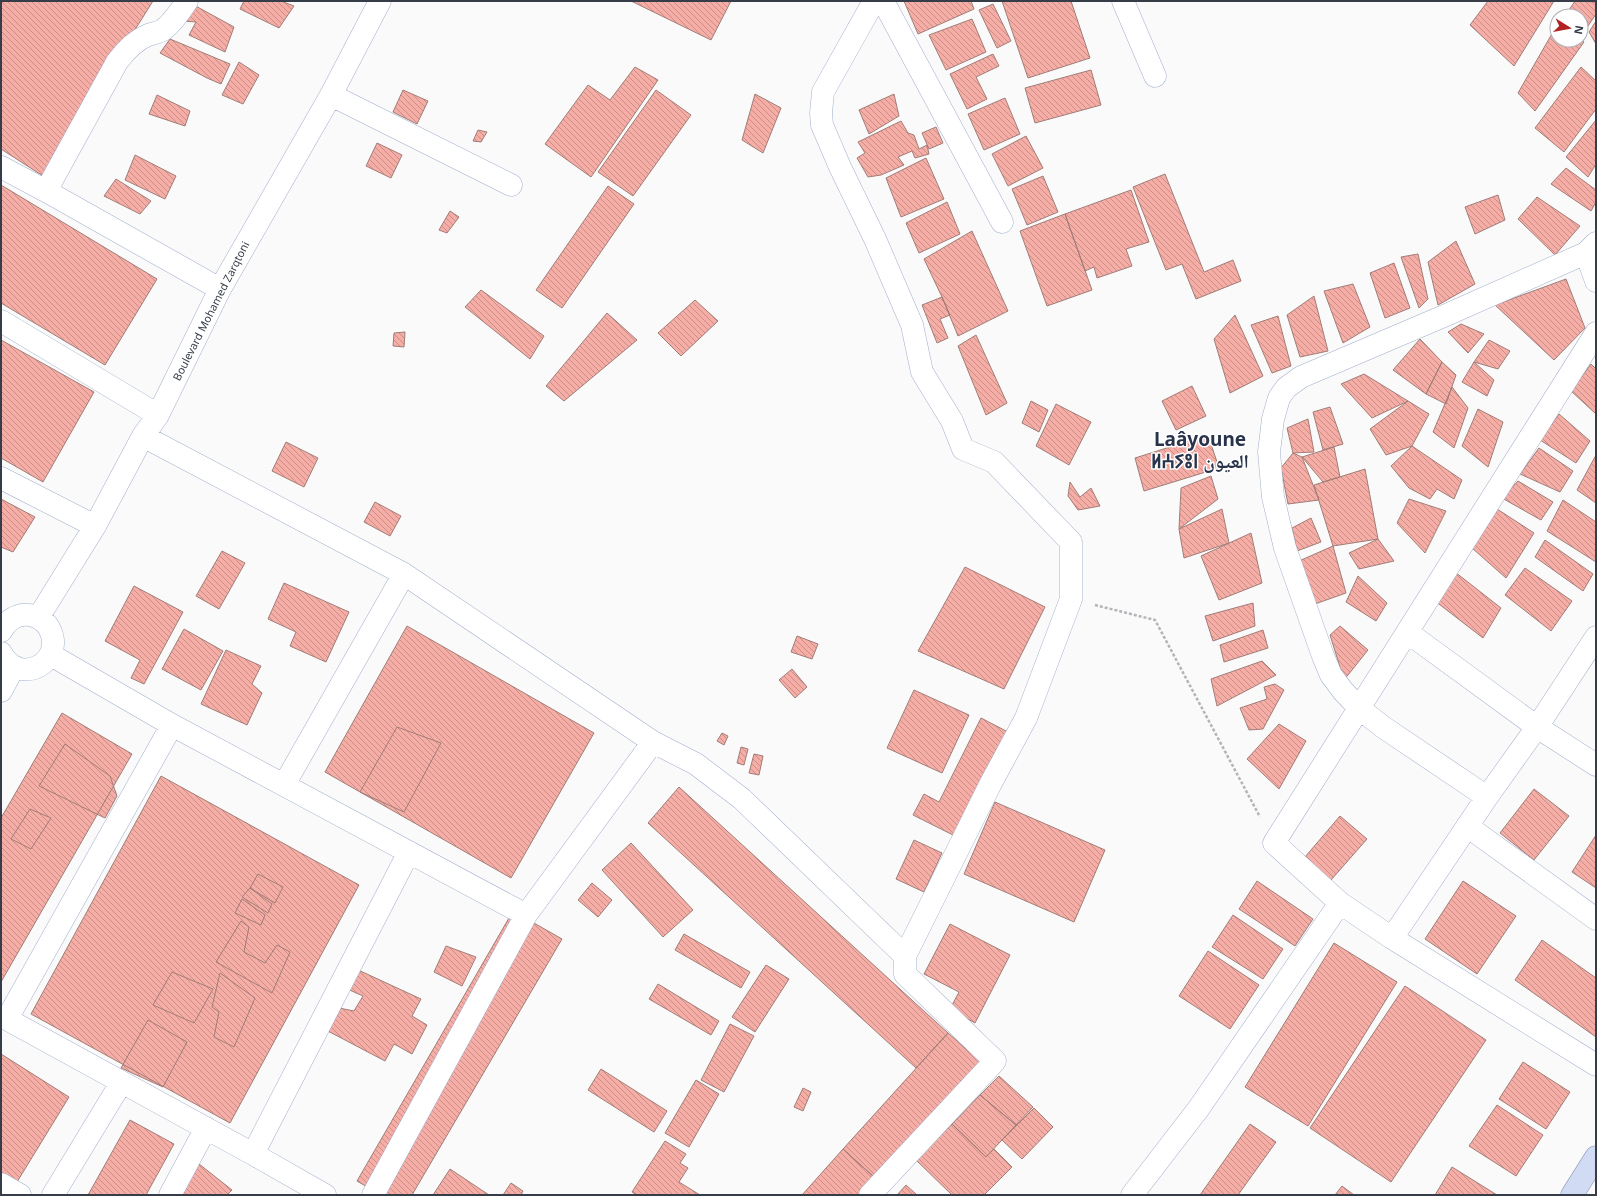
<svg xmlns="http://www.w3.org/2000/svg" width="1597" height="1196" font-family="'Noto Sans','Noto Naskh Arabic','Noto Sans Tifinagh',sans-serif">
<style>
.building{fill:url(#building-back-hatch);stroke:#a17d78}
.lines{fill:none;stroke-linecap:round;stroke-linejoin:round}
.minor-casing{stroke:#a1afcc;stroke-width:23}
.major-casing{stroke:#8794b3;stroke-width:23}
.path{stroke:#b2b4b9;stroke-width:2.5;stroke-dasharray:3 2;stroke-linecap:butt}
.minor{stroke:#fff;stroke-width:22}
.major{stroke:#d1dcf4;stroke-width:22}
.labels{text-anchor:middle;stroke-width:3;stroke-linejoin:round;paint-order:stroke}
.street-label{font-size:11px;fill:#363c48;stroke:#fff}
.town-label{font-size:19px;font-weight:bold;fill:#29344c;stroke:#fff}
</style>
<defs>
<pattern id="building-back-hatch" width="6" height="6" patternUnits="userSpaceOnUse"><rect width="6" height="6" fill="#f6ada5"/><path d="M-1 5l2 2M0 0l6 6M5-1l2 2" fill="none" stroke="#c88e88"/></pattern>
</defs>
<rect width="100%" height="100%" fill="#fafafa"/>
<path class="building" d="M1 1H153L43 176 1 149Z
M244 1H281L294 6 279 28 240 9Z
M631 1H731L711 40Z
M904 1H971L974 9 918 34Z
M1002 1H1071L1090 58 1028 78Z
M1488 1H1554L1514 66 1470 25Z
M1575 1 1596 2V14L1586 29 1581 23V16H1574L1569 10Z
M192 4 234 27 225 52 189 35 196 22 184 21Z
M993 4 1011 41 997 48 979 10Z
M972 19 986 52 946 70 929 35Z
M1596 21V44L1589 32Z
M1557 25V40H1581L1584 42 1535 111 1518 93Z
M170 39 230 64 221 84 207 78 160 53Z
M993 54 999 66 976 77 987 99 967 109 950 74Z
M239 62 259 75 243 104 222 95Z
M635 67 658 80 591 177 545 144 588 85 610 100Z
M1581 67 1596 81V109L1564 152 1535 128Z
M1091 70 1101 105 1035 123 1025 88Z
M403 90 428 101 417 124 393 112Z
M656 90 691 115 633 196 598 172Z
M755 94 781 108 763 153 742 140Z
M894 94 899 116 869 134 859 110Z
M157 95 190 111 185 126 149 114Z
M1005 98 1020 134 984 150 968 114Z
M1596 120V164L1588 177 1566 157Z
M901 121 908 133 914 135 919 149 927 145 929 154 915 158 912 151 898 157 904 165 881 175 868 177 857 158 865 153 858 142Z
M936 127 943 143 929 149 922 133Z
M478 130 487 132 481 142 473 141Z
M1026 136 1043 168 1008 186 992 154Z
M377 143 402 155 391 178 366 166Z
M135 155 176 176 165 199 125 180Z
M926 158 944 199 901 217 886 178Z
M1566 168 1596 190V202L1591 211 1551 184Z
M1165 174 1204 272 1233 260 1241 281 1196 299 1182 264 1166 270 1133 187Z
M1043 176 1058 212 1027 225 1012 189Z
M116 179 151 201 140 214 104 196Z
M1 185 157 279 105 365 1 303Z
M608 186 634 204 562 308 536 290Z
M1131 190 1149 242 1126 249 1132 266 1097 278 1094 267 1085 271 1065 214Z
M1498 195 1505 220 1475 234 1465 207Z
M1537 197 1580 226 1555 255 1518 219Z
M947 202 960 234 919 253 906 223Z
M450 211 459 217 447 233 439 230Z
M1065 214 1092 290 1047 306 1020 231Z
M972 231 1008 311 958 336 942 297 924 259Z
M1456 241 1475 284 1438 305 1428 262Z
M1418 254 1428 299 1419 308 1401 257Z
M1394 263 1410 308 1385 318 1370 273Z
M1566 279 1585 328 1554 360 1495 305Z
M1353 284 1370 327 1343 343 1324 291Z
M481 290 544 336 530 359 465 307Z
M1314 296 1328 351 1300 357 1287 315Z
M942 297 950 315 940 319 948 338 937 343 922 305Z
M695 300 718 321 681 356 658 333Z
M607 313 637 340 564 401 546 386Z
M1235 315 1263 376 1230 393 1214 339Z
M1278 316 1291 366 1272 373 1251 325Z
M1461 324 1484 334 1468 353 1448 332Z
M405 332 404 347 393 346 394 333Z
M976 335 1007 403 986 415 958 346Z
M1420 339 1442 362 1426 394 1393 370Z
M1 340 94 392 43 482 1 458Z
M1489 340 1510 351 1498 369 1474 362Z
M1442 362 1456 375 1446 404 1426 394Z
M1474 362 1494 380 1487 396 1462 382Z
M1591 364 1596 369V414L1571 391Z
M1364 374 1408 401 1372 418 1341 384Z
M1192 386 1206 416 1176 430 1162 401Z
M1452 387 1468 408 1454 448 1433 432Z
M1031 401 1048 410 1039 432 1022 423Z
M1408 401 1429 414 1412 446 1386 455 1370 429Z
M1056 404 1091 422 1069 465 1036 446Z
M1330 407 1343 444 1323 450 1313 412Z
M1478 409 1503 422 1488 467 1462 446Z
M1559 414 1590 441 1576 463 1540 440Z
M1308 419 1314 452 1293 453 1287 428Z
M1208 435 1219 468 1144 491 1135 458Z
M286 442 318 458 304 487 272 471Z
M1412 446 1462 480 1454 499 1437 489 1430 499 1409 488 1391 466Z
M1334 447 1340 477 1323 482 1302 457Z
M1539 448 1573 471 1560 492 1520 474Z
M1293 453 1302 457 1319 500 1288 504 1281 468Z
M1596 455V503L1577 490Z
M1365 469 1378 539 1333 546 1314 485Z
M1211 476 1218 499 1179 529 1181 488Z
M1518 481 1553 502 1541 520 1502 498Z
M1070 482 1080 497 1091 488 1100 506 1078 510 1068 496Z
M1 499 35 517 13 552 1 547Z
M1409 499 1446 511 1425 553 1397 523Z
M1563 500 1596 522V562L1547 531Z
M375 502 401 516 390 536 364 522Z
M1494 507 1534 533 1506 578 1472 548Z
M1222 509 1229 543 1184 558 1179 529Z
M1311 518 1321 542 1297 551 1292 528Z
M1251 533 1262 583 1219 600 1201 556Z
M1378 539 1394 561 1359 569 1349 553Z
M1545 540 1593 574 1583 591 1535 557Z
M1333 546 1346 593 1315 604 1299 561Z
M222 551 245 563 219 609 196 596Z
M965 567 1045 607 1004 689 918 651Z
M1525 568 1572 601 1551 631 1505 595Z
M1455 572 1501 608 1483 638 1435 601Z
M1358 576 1387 603 1376 621 1346 602Z
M284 583 349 612 326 662 290 646 296 632 268 619Z
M134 586 183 612 144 684 131 678 140 660 105 641Z
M1253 603 1255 626 1213 641 1205 616Z
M407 626 594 733 511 878 325 772Z
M1340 626 1368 650 1344 680 1330 635Z
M184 629 223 651 201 690 162 669Z
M1263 630 1268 648 1224 662 1220 645Z
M797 636 818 644 812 659 791 652Z
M226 650 261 666 252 684 262 693 247 725 201 704Z
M1262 661 1276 675 1217 706 1211 679Z
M792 669 807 687 795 698 779 680Z
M1275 684 1284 690 1263 729 1249 730 1240 708 1267 699 1264 687Z
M914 690 969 715 942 773 887 748Z
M62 713 132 754 1 982V818Z
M981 718 1008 732 955 836 913 815 924 794 939 802Z
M1279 724 1306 741 1279 789 1247 759Z
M397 727 441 743 404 812 360 792Z
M722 733 728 736 724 745 717 741Z
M65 744 110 776 117 796 105 818 39 786Z
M741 747 748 749 744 765 737 763Z
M754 754 763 756 759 775 749 773Z
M161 776 359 885 230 1123 31 1014Z
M679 787 948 1033 916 1068 648 823Z
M1534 789 1569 816 1534 860 1500 833Z
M995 802 1105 850 1074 922 964 874Z
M30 809 51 818 31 849 11 839Z
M1340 816 1367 839 1331 880 1305 857Z
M1596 835V888L1572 872Z
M914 840 942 853 924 892 896 879Z
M631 843 693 910 663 937 602 870Z
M258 874 283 887 275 903 250 888Z
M1257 881 1313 919 1295 946 1239 909Z
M1463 881 1516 916 1477 974 1425 939Z
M592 883 612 900 598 917 578 900Z
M250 888 272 904 268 913 242 897Z
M242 899 265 915 261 925 235 913Z
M513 911 562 939 412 1195H381L357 1181Z
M1233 915 1283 949 1263 979 1212 947Z
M241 921 249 927 244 952 265 963 277 945 290 952 272 993 216 962Z
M950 924 1010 955 975 1023 950 1009 959 992 924 974Z
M684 934 750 972 741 988 675 950Z
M1542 940 1596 978V1037L1515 980Z
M1334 943 1397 982 1308 1126 1245 1087Z
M446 946 476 957 462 986 434 972Z
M1208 951 1259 985 1230 1029 1179 996Z
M766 965 789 979 755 1032 732 1017Z
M356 969 421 999 412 1016 427 1025 412 1054 394 1044 385 1061 326 1030 339 1008 354 1011 363 996 345 988Z
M172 972 213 989 194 1023 153 1005Z
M220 973 255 998 234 1047 214 1037 219 1012 212 1007Z
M658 984 719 1021 711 1035 649 999Z
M1405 986 1486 1040 1391 1182 1310 1128Z
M148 1020 187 1042 163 1087 121 1068Z
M730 1024 754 1036 724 1092 701 1080Z
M948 1033 980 1061 875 1178 843 1149Z
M1 1054 69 1097 17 1182 1 1173Z
M1523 1062 1570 1092 1546 1129 1499 1099Z
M601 1069 667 1111 654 1132 588 1090Z
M999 1076 1033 1107 1016 1125 980 1095Z
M696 1080 719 1094 689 1147 665 1133Z
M803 1088 811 1092 803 1111 794 1107Z
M980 1095 1016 1125 986 1157 952 1124Z
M1497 1105 1543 1135 1516 1176 1469 1146Z
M1034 1108 1053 1127 1022 1159 1002 1140Z
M130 1120 174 1144 146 1195H88Z
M952 1124 986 1157 994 1149 1012 1167 984 1195H952L916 1160Z
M1250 1124 1276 1142 1238 1195H1200Z
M665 1141 686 1154 680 1163 688 1168 679 1182 700 1195H637L632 1192Z
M843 1149 875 1178 859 1195H802Z
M194 1160 232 1190 227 1195H174Z
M1452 1167 1497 1195H1435Z
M450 1169 489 1195H433Z
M511 1183 523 1191 521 1195H503Z
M906 1185 917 1195H897Z
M1342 1186 1354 1195H1335Z"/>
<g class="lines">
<defs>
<path id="minor" d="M883 1 1002 222
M1123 1 1155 76
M331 95 511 185
M1 167 46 191 220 289
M46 191 117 62C125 51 134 41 148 35 153 33 158 33 163 30 173 22 180 12 187 1
M1586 253 1596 281
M1 321 158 415
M1596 333 1274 843 1340 903 1392 938 1596 1065
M143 436 404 574 653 742 696 764 742 799 905 956 991 783 1026 718 1071 599V542L994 462 963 449 952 421 922 372 912 325 875 239 840 167 822 125 821 113 823 92 874 1
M1 478 95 526
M38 618 95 526 143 436 158 415 220 289 331 95 380 1
M1 631C7 621 17 613 29 615 37 616 45 621 49 628 67 661 20 688 1 653
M1407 632 1537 727 1596 765
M51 655 172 725 526 915
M1 691 14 667
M284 785 404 574
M1487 797 1383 727 1360 709 1343 691 1331 675 1323 656 1285 548 1273 497 1269 452 1273 419 1279 398 1286 388 1301 377 1444 316 1586 253 1596 243
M1467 826 1596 919
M1392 938 1487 797 1537 727 1596 637
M1 1016 253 1154 325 1195
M7 1019 172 725
M253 1154 409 852
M1 1184 20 1195
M53 1195 121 1083
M170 1195 206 1128
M373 1195 526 915 653 742
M870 1195 995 1061 905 974V956
M1132 1195 1199 1108 1340 903"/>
<path id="major" d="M1572 1195 1596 1157"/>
</defs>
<use href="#minor" class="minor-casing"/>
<use href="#major" class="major-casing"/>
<path class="path" d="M1095 605 1155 620 1260 817"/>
<use href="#minor" class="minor"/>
<use href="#major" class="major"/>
</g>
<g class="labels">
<g class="street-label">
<text transform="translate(211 311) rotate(-63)" y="4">Boulevard Mohamed Zarqtoni</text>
</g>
<g class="town-label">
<text x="1200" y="446">Laâyoune<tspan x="1200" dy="22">ⵍⵄⵢⵓⵏ العيون</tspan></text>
</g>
</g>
<rect width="1597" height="1196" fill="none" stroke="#363c48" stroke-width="4"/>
<g transform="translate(1569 28) rotate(101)"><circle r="19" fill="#ffffff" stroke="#afb1b6"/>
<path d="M0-3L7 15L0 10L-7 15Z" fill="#b32223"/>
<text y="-6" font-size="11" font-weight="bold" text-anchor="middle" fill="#363c48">N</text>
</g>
</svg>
